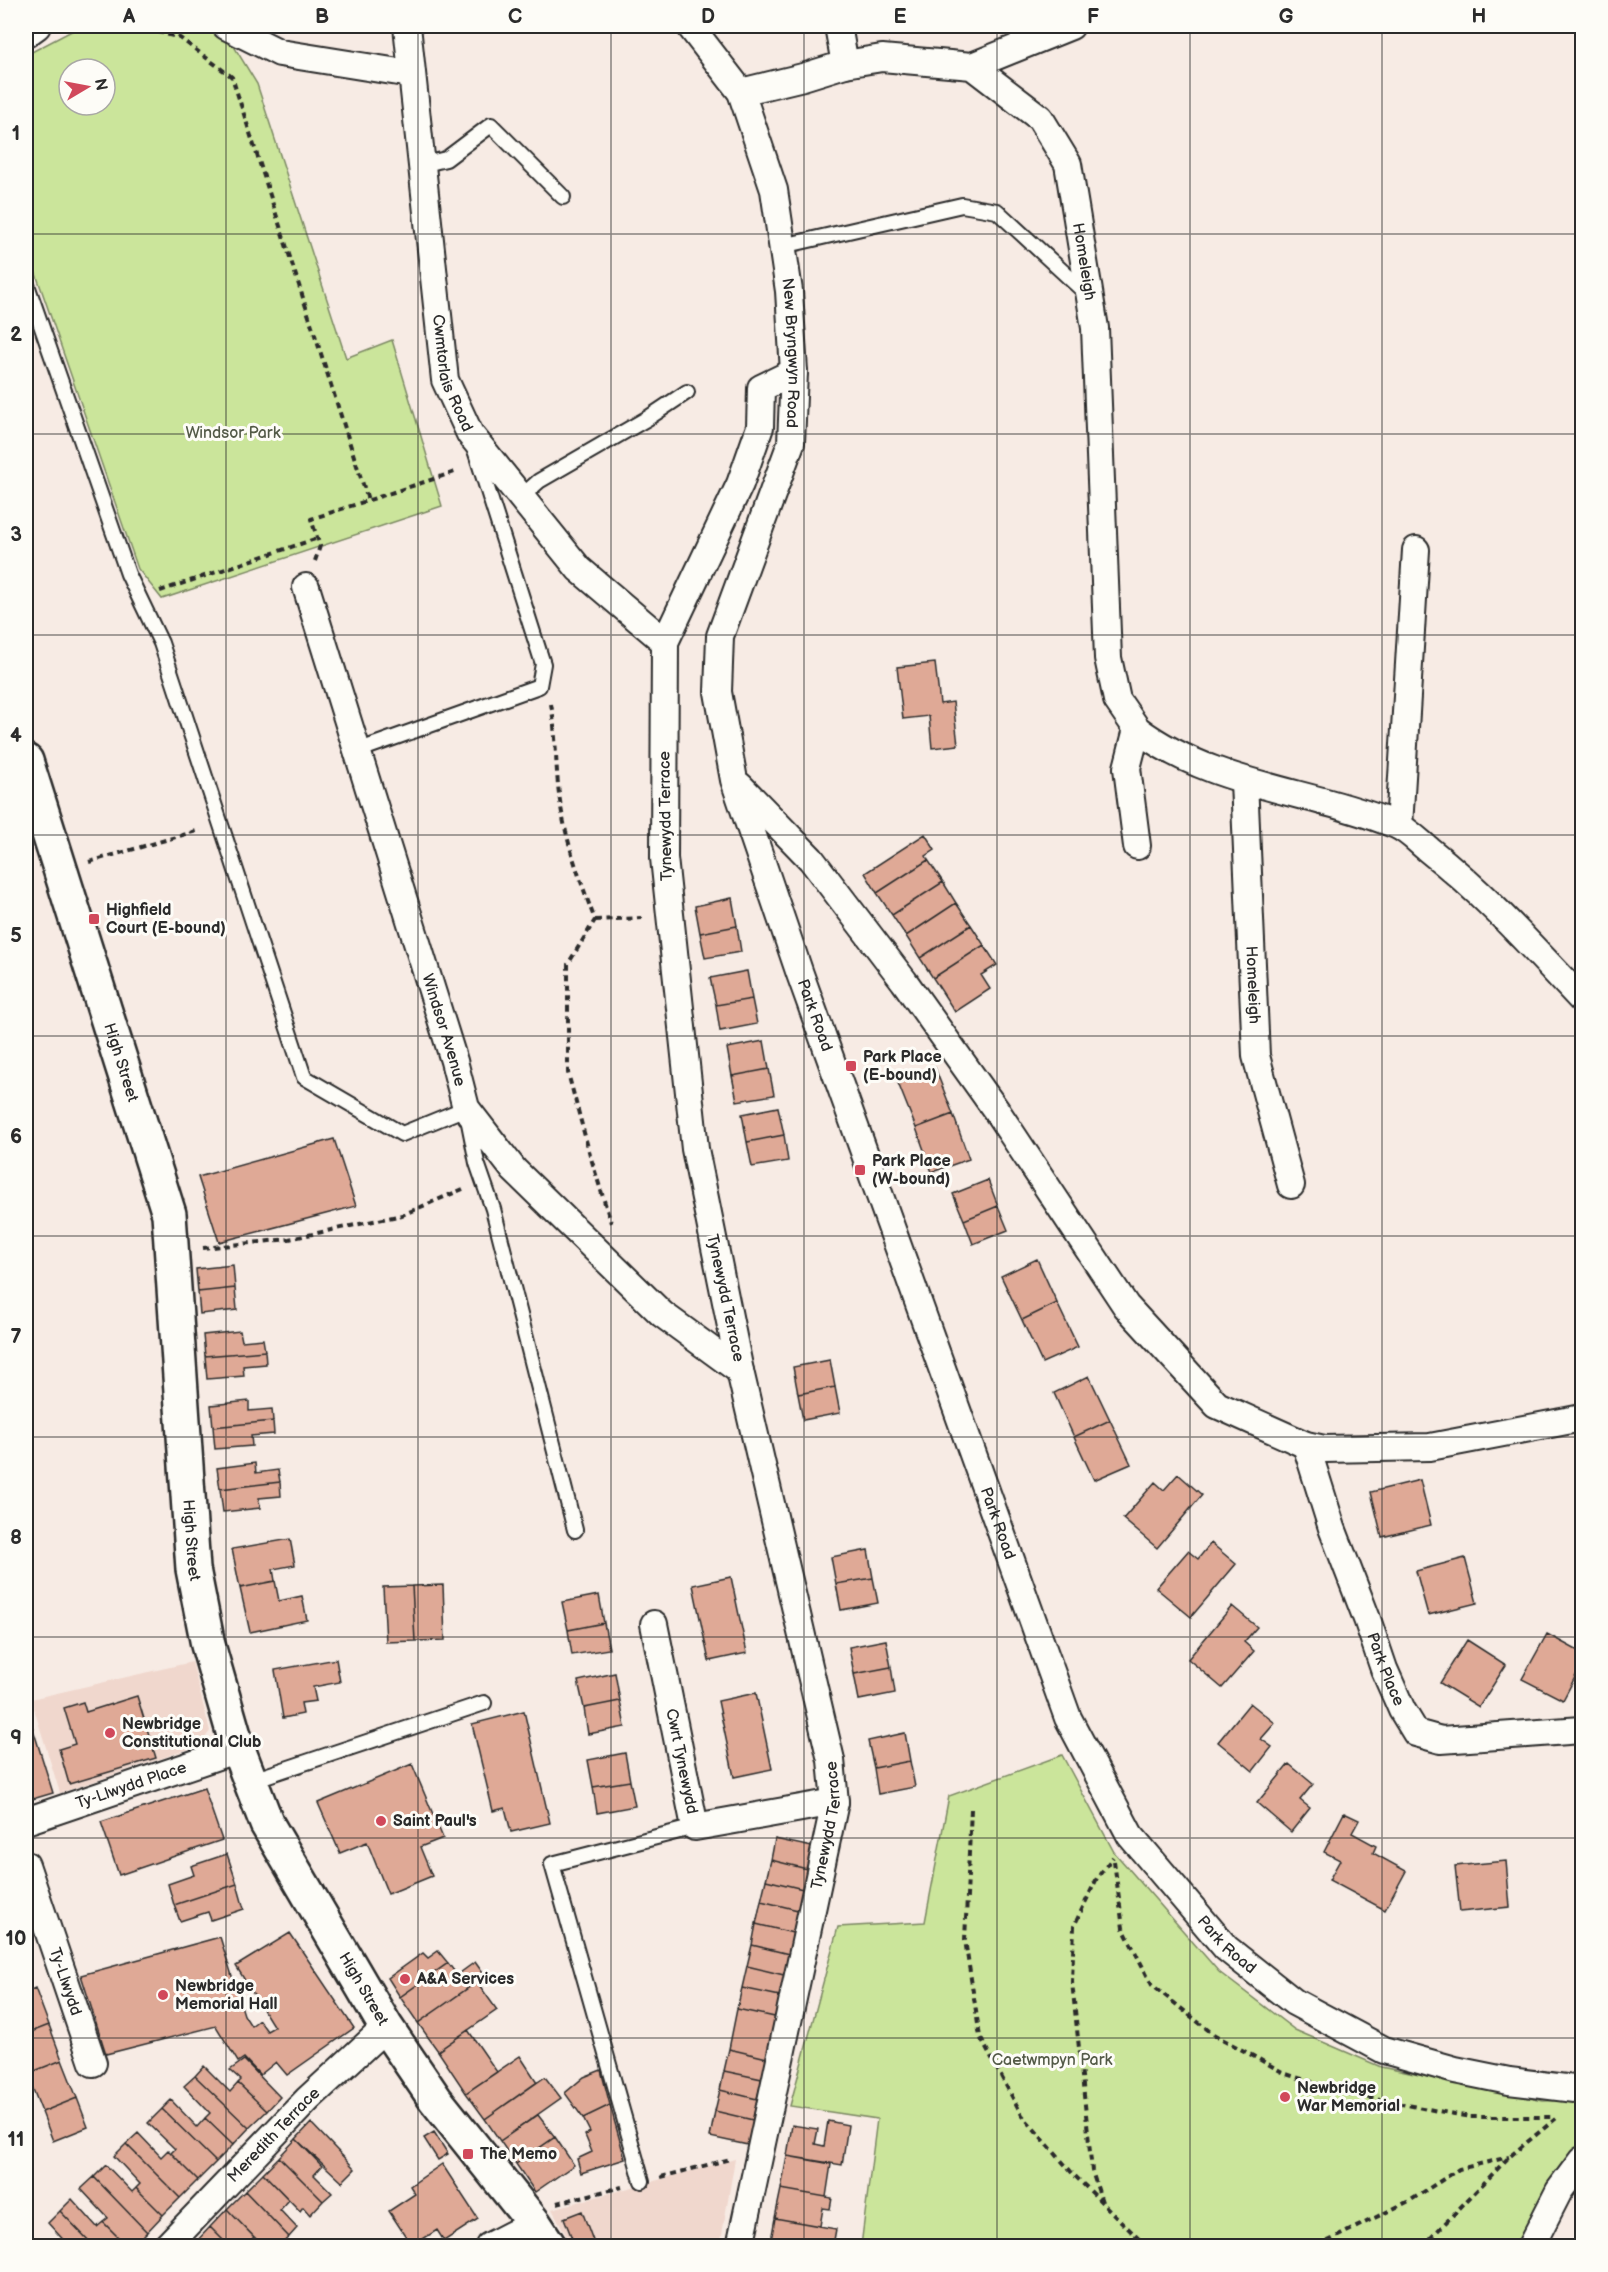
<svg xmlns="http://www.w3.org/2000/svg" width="1608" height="2272" font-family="'Balsamiq Sans',sans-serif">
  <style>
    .built { fill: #f0d7cd }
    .green { fill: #cbe59b; stroke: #7b8863; stroke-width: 1.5; fill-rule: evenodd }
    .building { fill: #dfa996; stroke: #2b2b2b; stroke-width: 1.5 }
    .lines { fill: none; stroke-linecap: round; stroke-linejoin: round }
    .service-casing { stroke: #2b2b2b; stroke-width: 18 }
    .minor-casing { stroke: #2b2b2b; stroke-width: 30 }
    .tertiary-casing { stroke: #2b2b2b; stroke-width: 38 }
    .path { stroke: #2b2b2b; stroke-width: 4; stroke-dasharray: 6 4.5; stroke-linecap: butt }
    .service { stroke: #fdfcf7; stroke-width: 14 }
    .minor { stroke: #fdfcf7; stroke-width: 26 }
    .tertiary { stroke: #fdfcf7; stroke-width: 33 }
    .grid { fill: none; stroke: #2b2b2b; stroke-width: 1.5; stroke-opacity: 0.55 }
    .poi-dot { fill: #d1495b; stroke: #fdfcf7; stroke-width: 2 }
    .labels { text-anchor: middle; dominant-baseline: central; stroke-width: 6; stroke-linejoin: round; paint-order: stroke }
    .street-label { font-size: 16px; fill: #2b2b2b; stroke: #fdfcf7 }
    .park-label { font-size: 16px; fill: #535a47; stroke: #fdfcf7 }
    .poi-label { font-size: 16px; font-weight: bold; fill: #2b2b2b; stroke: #fdfcf7; text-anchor: start }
    .neatline { fill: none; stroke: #2b2b2b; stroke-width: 2 }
    .grid-label { font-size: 20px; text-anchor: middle; font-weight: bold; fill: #2b2b2b }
  </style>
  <rect width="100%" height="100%" fill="#f7ebe4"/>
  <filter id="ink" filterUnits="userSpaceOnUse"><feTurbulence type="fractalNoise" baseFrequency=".0167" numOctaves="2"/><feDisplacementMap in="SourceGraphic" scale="12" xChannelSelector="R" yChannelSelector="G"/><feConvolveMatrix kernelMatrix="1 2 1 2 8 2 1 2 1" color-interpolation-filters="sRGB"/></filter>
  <g filter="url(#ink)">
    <path class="built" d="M192 1662 210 1731 200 1745 60 1793 31 1699Z
      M735 2159 720 2246H572L552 2209Z"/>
    <path class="green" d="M81 26H196L229 38 257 84 346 358 392 340 442 506 162 599 138 569 26 245V55ZM69 69H105V105H69Z
      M1062 1755 1114 1852 1219 1972 1295 2030 1381 2067 1543 2101 1576 2100 1582 2106V2143L1548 2189 1519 2246H861L877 2119 790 2106 838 1927 925 1922 949 1796Z"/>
    <path class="building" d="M935 663 940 704 953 702 958 745 932 748 929 716 903 719 897 667Z
      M925 834 935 850 926 856 928 860 877 893 865 873Z
      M928 860 943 882 892 915 877 893Z
      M943 882 956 903 906 936 892 915Z
      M732 898 737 926 700 933 695 906Z
      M956 903 971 925 920 958 906 936Z
      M971 925 984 945 933 978 920 958Z
      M737 926 741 952 705 958 700 933Z
      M984 945 997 965 981 975 990 989 955 1012 933 978Z
      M747 971 752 999 716 1005 710 978Z
      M752 999 757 1024 720 1031 716 1005Z
      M764 1041 769 1069 732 1076 727 1048Z
      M935 1068 953 1114 916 1128 898 1083Z
      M769 1069 774 1095 737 1101 732 1076Z
      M778 1107 784 1135 747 1142 742 1114Z
      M953 1114 969 1159 932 1172 916 1128Z
      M784 1135 788 1161 752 1167 747 1142Z
      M334 1139 356 1206 219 1242 198 1177Z
      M988 1180 998 1206 964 1220 953 1194Z
      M998 1206 1008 1230 973 1244 964 1220Z
      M1037 1259 1057 1303 1022 1320 1001 1276Z
      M233 1265 235 1288 198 1292 196 1269Z
      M235 1288 237 1310 200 1314 198 1292Z
      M1057 1303 1078 1347 1042 1363 1022 1320Z
      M240 1331 242 1341 263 1339 265 1351 205 1356 203 1335Z
      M265 1351 266 1364 243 1366 244 1376 207 1379 205 1356Z
      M830 1360 835 1387 798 1394 793 1367Z
      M1089 1376 1110 1420 1074 1437 1054 1393Z
      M835 1387 840 1413 803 1420 798 1394Z
      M249 1401V1411L272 1409 273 1421 213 1427 211 1405Z
      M1110 1420 1131 1464 1094 1480 1074 1437Z
      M273 1421 274 1434 251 1436 252 1446 215 1449 213 1427Z
      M255 1463 256 1473 278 1470 280 1482 220 1489 217 1468Z
      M1178 1474 1202 1495 1157 1548 1123 1519 1155 1482 1164 1490Z
      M1420 1480 1431 1525 1382 1537 1371 1492Z
      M280 1482 281 1496 259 1498 260 1508 223 1512 220 1489Z
      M290 1539 295 1565 273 1569 275 1581 240 1588 232 1549Z
      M1211 1543 1236 1564 1191 1617 1156 1588 1188 1551 1198 1559Z
      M868 1550 873 1578 836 1584 831 1557Z
      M1465 1558 1477 1603 1428 1615 1416 1571Z
      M731 1577 747 1653 709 1661 693 1585Z
      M873 1578 878 1603 841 1610 836 1584Z
      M275 1581 279 1601 302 1596 307 1620 250 1632 240 1588Z
      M443 1585 445 1640 415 1641 412 1586Z
      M412 1586 415 1641 386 1642 383 1587Z
      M599 1595 604 1623 568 1630 562 1602Z
      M1232 1606 1257 1627 1244 1642 1254 1651 1222 1688 1188 1659Z
      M604 1623 609 1649 572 1655 568 1630Z
      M1547 1634 1582 1653V1664L1563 1700 1522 1679Z
      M886 1640 891 1667 854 1674 849 1647Z
      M1467 1640 1506 1665 1479 1707 1440 1683Z
      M336 1659 340 1682 313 1687 316 1701 301 1703 303 1714 283 1718 275 1670Z
      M891 1667 895 1693 859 1700 854 1674Z
      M615 1673 620 1701 584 1708 578 1681Z
      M756 1693 772 1769 734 1777 718 1701Z
      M137 1696 156 1758 69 1784 59 1749 75 1744 64 1708 83 1702 86 1712Z
      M620 1701 625 1727 588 1734 584 1708Z
      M1250 1703 1275 1723 1261 1739 1272 1747 1253 1771 1218 1742Z
      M524 1711 550 1823 511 1832 505 1808 493 1811 472 1724Z
      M28 1713 53 1793 26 1801V1714Z
      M905 1733 910 1761 874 1768 868 1741Z
      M625 1753 630 1781 593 1787 588 1760Z
      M910 1761 915 1787 878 1794 874 1768Z
      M412 1764 443 1838 420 1847 432 1876 388 1894 367 1842 340 1853 318 1803Z
      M1289 1764 1313 1784 1300 1800 1310 1808 1291 1832 1257 1803Z
      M630 1781 635 1806 597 1813 593 1787Z
      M204 1788 222 1840 119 1875 101 1822Z
      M1344 1813 1359 1820 1352 1833 1376 1846 1373 1853 1406 1871 1385 1910 1329 1880 1340 1860 1324 1852Z
      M775 1839 812 1847 807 1869 771 1860Z
      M227 1854 237 1884 174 1905 168 1884 194 1875 191 1866Z
      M771 1860 807 1869 803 1889 766 1880Z
      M1506 1861 1510 1907 1460 1912 1455 1866Z
      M766 1880 803 1889 798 1910 761 1901Z
      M237 1884 244 1909 211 1920 208 1912 180 1921 174 1905Z
      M761 1901 798 1910 793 1933 756 1924Z
      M756 1924 793 1933 789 1954 752 1945Z
      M290 1933 354 2028 287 2075 276 2062 260 2075 244 2058 238 2062 216 2026 106 2054 81 1975 220 1937 244 2015 251 2026 259 2020 267 2031 274 2027 236 1966Z
      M752 1945 789 1954 784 1975 747 1966Z
      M438 1951 448 1963 400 1997 388 1978 423 1953 428 1958Z
      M475 1962 485 1976 418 2023 400 1997 448 1963 457 1975Z
      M747 1966 784 1975 780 1996 742 1988Z
      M477 1982 497 2010 438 2051 418 2023Z
      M35 1988 49 2025 26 2034V1992Z
      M742 1988 780 1996 775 2017 737 2009Z
      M737 2009 775 2017 767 2058 729 2049Z
      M49 2025 62 2060 27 2074 26 2034Z
      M468 2030 497 2072 466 2093 438 2051Z
      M729 2049 767 2058 762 2079 724 2071Z
      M520 2056 537 2082 485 2119 466 2093Z
      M62 2060 77 2098 42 2112 27 2074Z
      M244 2060 280 2097 267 2111 238 2083 241 2080 230 2070Z
      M204 2066 230 2092 238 2083 267 2111 249 2128 195 2076Z
      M601 2070 610 2105 583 2118 565 2093 584 2077Z
      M724 2071 762 2079 757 2099 720 2090Z
      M195 2076 249 2128 233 2145 205 2118 210 2113 184 2086Z
      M545 2077 561 2098 500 2141 485 2119Z
      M720 2090 757 2099 753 2120 715 2111Z
      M77 2098 88 2127 53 2141 42 2112Z
      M171 2100 197 2127 205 2118 233 2145 216 2162 162 2109Z
      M610 2105 625 2159 581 2173 577 2159 592 2152 585 2135 590 2132 583 2118Z
      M162 2109 216 2162 198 2180 171 2153 175 2149 148 2123Z
      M715 2111 753 2120 748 2145 710 2137Z
      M538 2115 555 2137 516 2164 500 2141Z
      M828 2121 848 2125 842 2165 787 2156 792 2125 818 2129 815 2144 824 2146Z
      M311 2123 355 2169 342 2182 296 2139Z
      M434 2132 448 2154 438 2160 424 2138Z
      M138 2133 161 2157 168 2150 198 2180 180 2198 126 2144Z
      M555 2137 574 2165 535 2192 516 2164Z
      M296 2139 322 2166 314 2175 332 2193 323 2201 279 2157Z
      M126 2144 180 2198 163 2215 136 2188 140 2184 114 2156Z
      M787 2156 831 2164 826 2197 781 2189Z
      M279 2157 323 2201 310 2215 303 2207 300 2211 263 2173Z
      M442 2164 478 2219 444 2241 437 2230 412 2246 389 2211 415 2194 410 2186Z
      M106 2165 132 2192 136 2188 163 2215 147 2232 94 2177Z
      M263 2173 289 2200 280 2210 297 2228 289 2237 245 2191Z
      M94 2177 147 2232 133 2246H127L103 2222 108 2218 81 2189Z
      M781 2189 832 2198 830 2209 823 2208 820 2226 775 2218Z
      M245 2191 289 2237 279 2246H274L269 2242 263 2246 227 2209Z
      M72 2199 97 2227 103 2222 127 2246H94L60 2211Z
      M227 2209 254 2237 248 2243 251 2246H229L210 2227Z
      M60 2211 94 2246H69L48 2223Z
      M582 2211 595 2246H575L564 2218Z
      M775 2218 836 2229 833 2246H770Z
      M210 2227 229 2246H194L193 2245Z"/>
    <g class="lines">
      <g class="service-casing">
        <path id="service" d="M421 165 446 159 491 125 563 197
          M783 246 962 205 997 211 1088 295
          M26 282 128 574 161 643 304 1077 402 1134 466 1108 477 1163 493 1209 575 1530
          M521 497 539 481 648 418 687 392
          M357 751 539 686 543 664 475 450
          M250 1781 484 1703
          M642 2181 552 1864 695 1827"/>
      </g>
      <g class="minor-casing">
        <g id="minor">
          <path d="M226 26 280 53 411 74"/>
          <path id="s1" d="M407 26 445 380 470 434 579 569 665 642"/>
          <path id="s2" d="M690 26 741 92 774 190 789 291 794 372 791 443 720 636 718 692 734 780 800 974 1068 1718 1130 1835 1226 1948 1294 2002 1384 2050 1455 2070 1509 2081 1582 2090"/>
          <path d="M838 26 845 64"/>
          <path d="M26 34 37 26"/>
          <path d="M972 66 1071 26"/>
          <path id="s3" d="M741 92 803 77 845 64 882 58 972 66 1040 118 1068 164 1095 328 1108 658 1117 700 1137 729 1127 768 1137 846"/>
          <path id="s4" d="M306 587 454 1061 466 1108 514 1170 662 1314 740 1371"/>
          <path d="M1137 729C1212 786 1311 790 1396 825 1408 830 1419 842 1429 850 1485 894 1533 948 1582 1000"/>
          <path id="s5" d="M1244 781 1256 1056 1291 1185"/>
          <path d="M740 786 811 859 904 981 996 1110 1126 1306 1217 1405 1306 1445 1324 1449 1430 1447 1582 1418"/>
          <path d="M1399 826 1416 550"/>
          <path id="s6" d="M1306 1445 1332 1528 1367 1619 1384 1669 1402 1710 1416 1733 1441 1740 1582 1730"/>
          <path id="s7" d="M654 1624 695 1827 835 1802"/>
          <path id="s8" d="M26 1821 238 1749"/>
          <path id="s9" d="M26 1865 93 2063"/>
          <path id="s10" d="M167 2246 308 2099 386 2027"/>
          <path d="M489 2246 534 2223"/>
          <path id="s11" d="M740 2246 835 1802 831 1760 740 1371 695 1149 664 858 665 642 740 484 760 427 761 388 794 372"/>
          <path d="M1531 2246 1559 2191 1582 2160"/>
        </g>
      </g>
      <g class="tertiary-casing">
        <g id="tertiary">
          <path id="s12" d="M26 761 169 1214 193 1569 208 1645 238 1749 267 1824 386 2027 435 2099 534 2223 549 2246"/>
        </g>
      </g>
      <path class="path" d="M137 26 180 38 232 77 368 500
        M315 561 320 546 311 519 458 471
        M160 591 318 538
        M551 704C557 736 555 769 560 801 566 842 580 880 595 920L568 964V1073L590 1155 611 1223
        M89 862 200 830
        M595 920 642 918
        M203 1248 289 1239 402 1215 463 1189
        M971 1809 965 1940 980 2037 1022 2115 1073 2174 1141 2241 1149 2246
        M1114 1861 1123 1928 1152 1985 1213 2034 1286 2074 1354 2095 1470 2117H1553
        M661 2177 730 2159
        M1102 2202 1092 2171 1072 1982 1074 1926 1097 1878 1113 1857
        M557 2203 622 2187
        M1318 2246 1411 2200 1459 2169 1509 2157
        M1423 2246 1509 2157 1559 2116"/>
      <use href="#service" class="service"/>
      <use href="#minor" class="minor"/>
      <use href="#tertiary" class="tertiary"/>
    </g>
  </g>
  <path class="grid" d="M226 26V2246M418 26V2246M611 26V2246M804 26V2246M997 26V2246M1190 26V2246M1382 26V2246M26 234H1582M26 434H1582M26 635H1582M26 835H1582M26 1036H1582M26 1236H1582M26 1437H1582M26 1637H1582M26 1838H1582M26 2038H1582"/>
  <g class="poi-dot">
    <rect x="88" y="913" width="12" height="12" rx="3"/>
    <rect x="845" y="1060" width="12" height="12" rx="3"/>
    <rect x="854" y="1164" width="12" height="12" rx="3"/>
    <circle cx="110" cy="1733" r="6"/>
    <circle cx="381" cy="1821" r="6"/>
    <circle cx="405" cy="1979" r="6"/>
    <circle cx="163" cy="1995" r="6"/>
    <circle cx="1285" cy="2097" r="6"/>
    <rect x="462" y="2148" width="12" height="12" rx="3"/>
  </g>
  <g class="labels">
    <g class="street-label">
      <text stroke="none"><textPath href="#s3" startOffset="474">Homeleigh</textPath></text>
      <text stroke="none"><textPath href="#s2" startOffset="351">New Bryngwyn Road</textPath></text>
      <text stroke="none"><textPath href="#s1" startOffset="351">Cwmtorlais Road</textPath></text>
      <text transform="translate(666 816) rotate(-91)">Tynewydd Terrace</text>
      <text stroke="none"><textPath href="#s5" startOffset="204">Homeleigh</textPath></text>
      <text stroke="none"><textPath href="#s2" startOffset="1041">Park Road</textPath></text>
      <text stroke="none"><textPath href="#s4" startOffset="464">Windsor Avenue</textPath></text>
      <text stroke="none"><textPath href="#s12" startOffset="316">High Street</textPath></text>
      <text transform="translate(725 1298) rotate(78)">Tynewydd Terrace</text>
      <text stroke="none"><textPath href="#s2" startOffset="1581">Park Road</textPath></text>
      <text stroke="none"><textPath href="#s12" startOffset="802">High Street</textPath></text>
      <text stroke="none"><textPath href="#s6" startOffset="238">Park Place</textPath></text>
      <text stroke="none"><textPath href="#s7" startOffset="140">Cwrt Tynewydd</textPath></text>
      <text stroke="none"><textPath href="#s8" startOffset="111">Ty-Llwydd Place</textPath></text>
      <text stroke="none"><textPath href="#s11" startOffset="430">Tynewydd Terrace</textPath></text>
      <text stroke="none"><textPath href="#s2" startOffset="2067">Park Road</textPath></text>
      <text stroke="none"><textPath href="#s9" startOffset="123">Ty-Llwydd</textPath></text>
      <text stroke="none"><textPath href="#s12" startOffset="1288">High Street</textPath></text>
      <text stroke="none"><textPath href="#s10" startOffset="154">Meredith Terrace</textPath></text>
    </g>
    <g class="park-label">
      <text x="233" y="433">Windsor Park</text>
      <text x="1052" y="2060">Caetwmpyn Park</text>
    </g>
    <g class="poi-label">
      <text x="106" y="910">Highfield<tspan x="106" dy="18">Court (E-bound)</tspan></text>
      <text x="863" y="1057">Park Place<tspan x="863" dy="18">(E-bound)</tspan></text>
      <text x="872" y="1161">Park Place<tspan x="872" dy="18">(W-bound)</tspan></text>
      <text x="122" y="1724">Newbridge<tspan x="122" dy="18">Constitutional Club</tspan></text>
      <text x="393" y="1821">Saint Paul's</text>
      <text x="417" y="1979">A&amp;A Services</text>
      <text x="175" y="1986">Newbridge<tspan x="175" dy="18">Memorial Hall</tspan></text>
      <text x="1297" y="2088">Newbridge<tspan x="1297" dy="18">War Memorial</tspan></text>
      <text x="480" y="2154">The Memo</text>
    </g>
  </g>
  <rect width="1608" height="2272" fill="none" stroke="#fdfcf7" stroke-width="66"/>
  <g transform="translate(87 87) rotate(80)"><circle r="28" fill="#fdfcf7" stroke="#a9a8a5" stroke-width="1.5"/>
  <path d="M0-4.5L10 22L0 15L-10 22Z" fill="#d1495b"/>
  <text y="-9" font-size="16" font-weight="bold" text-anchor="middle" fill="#2b2b2b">N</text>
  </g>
  <rect x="33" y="33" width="1542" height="2206" class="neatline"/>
  <g class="grid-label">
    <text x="129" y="23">A</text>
    <text x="322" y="23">B</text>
    <text x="515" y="23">C</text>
    <text x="708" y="23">D</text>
    <text x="900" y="23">E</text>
    <text x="1093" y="23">F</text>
    <text x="1286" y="23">G</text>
    <text x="1479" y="23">H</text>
    <text x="16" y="140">1</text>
    <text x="16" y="341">2</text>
    <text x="16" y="541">3</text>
    <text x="16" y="742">4</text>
    <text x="16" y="942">5</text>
    <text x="16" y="1143">6</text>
    <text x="16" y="1343">7</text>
    <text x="16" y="1544">8</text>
    <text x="16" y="1744">9</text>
    <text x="16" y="1945">10</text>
    <text x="16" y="2146">11</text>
  </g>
</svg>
